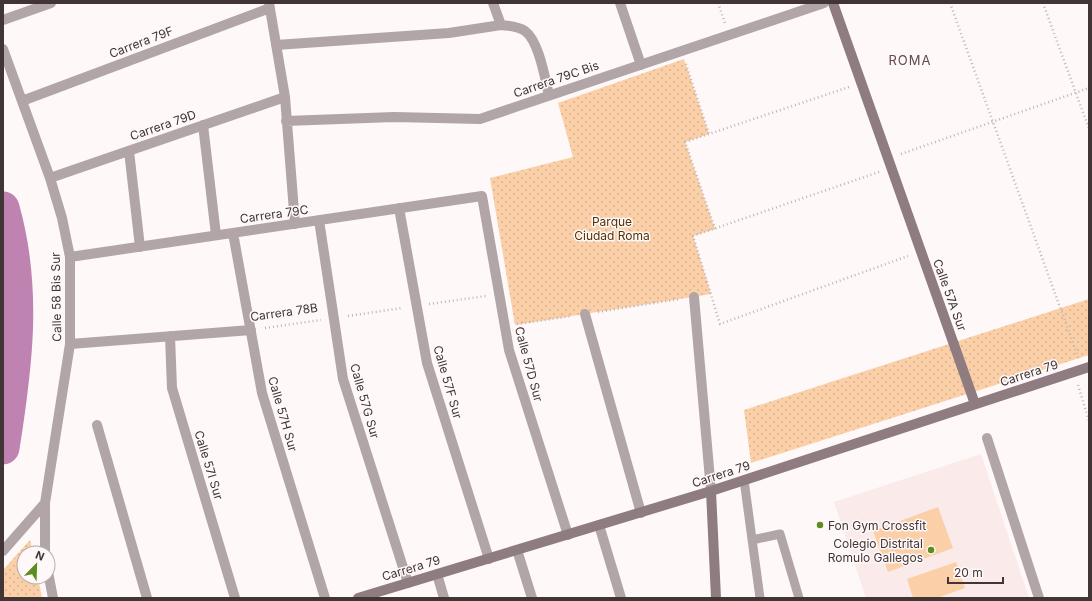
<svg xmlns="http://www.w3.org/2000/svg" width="1092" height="601" font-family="Inter,sans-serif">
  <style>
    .built { fill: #fbeaea }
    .grass { fill: url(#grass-dots) }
    .garden { fill: #fbcfa7 }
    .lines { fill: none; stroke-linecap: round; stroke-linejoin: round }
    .river { stroke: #bf83b1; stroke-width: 33 }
    .path { stroke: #beb6b6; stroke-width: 2.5; stroke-dasharray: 1 3; stroke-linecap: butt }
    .lane { stroke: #b1a5a8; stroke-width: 9 }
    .street { stroke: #b1a5a8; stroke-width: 10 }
    .secondary { stroke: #8e7c81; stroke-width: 10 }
    .poi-dot { fill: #5e8c1e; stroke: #fef8f8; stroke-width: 1.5 }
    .labels { text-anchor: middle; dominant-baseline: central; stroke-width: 3; stroke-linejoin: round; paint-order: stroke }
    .street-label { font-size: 12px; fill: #413535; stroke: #fef8f8 }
    .park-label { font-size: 12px; fill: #573206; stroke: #fef8f8 }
    .poi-label { font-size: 12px; fill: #413535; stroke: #fef8f8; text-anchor: start }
    .neighbourhood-label { font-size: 13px; letter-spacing: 1px; fill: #624a49; stroke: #fef8f8 }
  </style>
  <defs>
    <pattern id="grass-dots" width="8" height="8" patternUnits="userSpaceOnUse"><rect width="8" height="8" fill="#fbcfa7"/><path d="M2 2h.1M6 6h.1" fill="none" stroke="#d8b290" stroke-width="1.8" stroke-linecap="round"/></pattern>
  </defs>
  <rect width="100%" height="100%" fill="#fef8f8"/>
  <path class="built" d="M981 454 1029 598H866L834 502Z"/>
  <path class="grass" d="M684 59 709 134 685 142 715 229 693 236 711 294 515 325 490 178 573 157 558 103Z
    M1089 299V355L751 463 744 410Z
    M30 540 33 553H24V577H38L42 598H3V570Z"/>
  <path class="garden" d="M938 507 953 548 888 572 873 531Z
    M956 562 965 588 937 598H913L907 579Z"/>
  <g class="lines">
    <path class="river" d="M3 208C26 289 16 366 3 448"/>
    <path class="path" d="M718 3 725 23
      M950 3 1078 357
      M1043 3 1089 129
      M686 64 709 134
      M901 154 1089 88
      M879 172 693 236 720 324 908 256
      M715 229 685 142 849 87
      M429 304 486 296
      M598 312 680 299
      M348 316 402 308
      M517 324 572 316
      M265 328 321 320
      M1078 385 1089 421"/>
    <path class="lane" d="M744 480 760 598
      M752 540 780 534 799 598"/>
    <path class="street" d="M269 3 285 97 295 224
      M493 3 501 25C509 26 518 26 525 31 539 41 545 79 549 95
      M620 3 641 65
      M3 20 51 3
      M276 45 449 33 501 25
      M3 49 50 178 62 218 70 257V344L45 503V553
      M22 101 270 8
      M286 121 394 117 480 119 824 3
      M203 125 216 235
      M129 151 140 247
      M50 178 285 97
      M399 208 427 363 489 559
      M319 220 343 379 408 583
      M233 233 262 393 325 598
      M70 257 482 196 509 350 568 535
      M694 297 711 491
      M585 314 641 513
      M170 336 172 388 235 598
      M70 344 251 330
      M97 425 147 598
      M987 438 1039 598
      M599 525 621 598
      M517 550 532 598
      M3 551 45 503
      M48 572 53 598
      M437 574 444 598"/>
    <path class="secondary" d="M833 3 975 404
      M711 491 716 598
      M358 598 711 491 1089 367"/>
  </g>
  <g class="poi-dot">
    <circle cx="820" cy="525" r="4"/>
    <circle cx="931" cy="550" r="4"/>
  </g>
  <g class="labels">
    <g class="street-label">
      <text transform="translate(141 42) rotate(-21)">Carrera 79F</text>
      <text transform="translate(556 79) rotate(-19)">Carrera 79C Bis</text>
      <text transform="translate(163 125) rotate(-19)">Carrera 79D</text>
      <text transform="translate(274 214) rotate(-8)">Carrera 79C</text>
      <text transform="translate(950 295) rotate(70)">Calle 57A Sur</text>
      <text transform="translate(56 297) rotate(-91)">Calle 58 Bis Sur</text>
      <text transform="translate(284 312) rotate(-8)">Carrera 78B</text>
      <text transform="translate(529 364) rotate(75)">Calle 57D Sur</text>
      <text transform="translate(1029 373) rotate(-18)">Carrera 79</text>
      <text transform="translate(448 382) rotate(74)">Calle 57F Sur</text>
      <text transform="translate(365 401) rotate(74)">Calle 57G Sur</text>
      <text transform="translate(283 414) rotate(74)">Calle 57H Sur</text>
      <text transform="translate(209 465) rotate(73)">Calle 57I Sur</text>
      <text transform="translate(721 474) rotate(-18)">Carrera 79</text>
      <text transform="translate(411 568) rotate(-17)">Carrera 79</text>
    </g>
    <g class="park-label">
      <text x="612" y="221">Parque<tspan x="612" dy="14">Ciudad Roma</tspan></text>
    </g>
    <g class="poi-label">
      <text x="828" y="525">Fon Gym Crossfit</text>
      <text x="923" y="543" text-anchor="end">Colegio Distrital<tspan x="923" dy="14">Romulo Gallegos</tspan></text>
    </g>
    <g class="neighbourhood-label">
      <text x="910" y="60">ROMA</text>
    </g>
  </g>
  <rect width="1092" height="601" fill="none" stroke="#413535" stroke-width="8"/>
  <g transform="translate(36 565) rotate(23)"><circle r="19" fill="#fef8f8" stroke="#b2aaaa"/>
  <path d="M0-3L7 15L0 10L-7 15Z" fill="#5e8c1e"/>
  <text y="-6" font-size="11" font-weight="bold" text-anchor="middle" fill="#413535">N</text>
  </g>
  <path d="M948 577v6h55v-6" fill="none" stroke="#413535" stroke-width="2"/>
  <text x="954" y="577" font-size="12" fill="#413535" stroke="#fef8f8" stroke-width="3" paint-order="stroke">20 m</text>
</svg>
